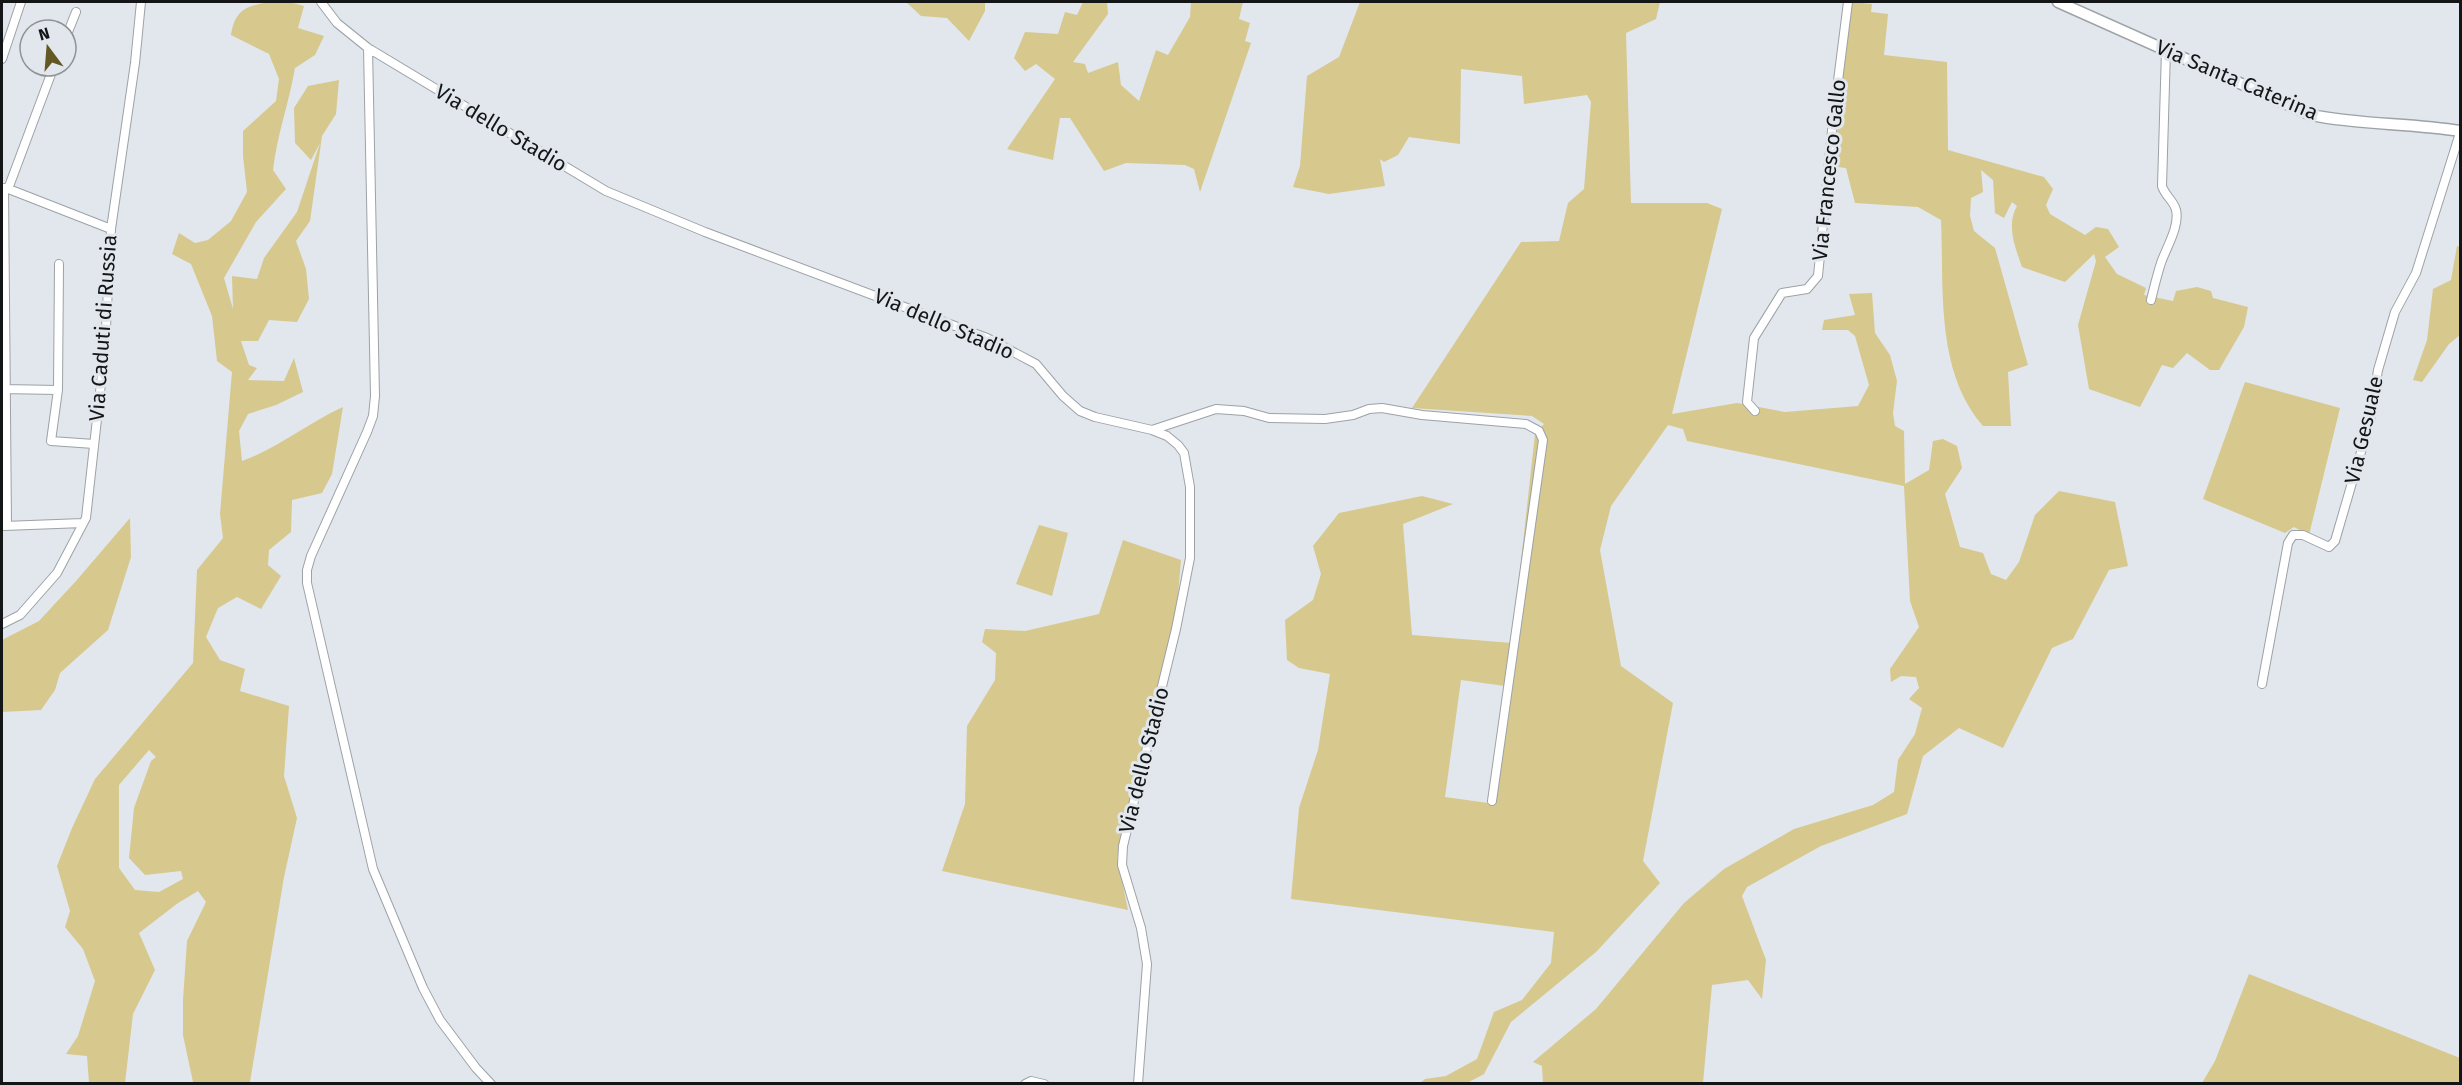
<svg xmlns="http://www.w3.org/2000/svg" width="2462" height="1085" font-family="'Fira Sans',sans-serif">
  <style>
    .green { fill: #d7c88e; fill-rule: evenodd }
    .lines { fill: none; stroke-linecap: round; stroke-linejoin: round }
    .street-casing { stroke: #9ca2a6; stroke-width: 10 }
    .secondary-casing { stroke: #9ca2a6; stroke-width: 13 }
    .street { stroke: #fff; stroke-width: 8 }
    .secondary { stroke: #fff; stroke-width: 10 }
    .labels { text-anchor: middle; dominant-baseline: central; stroke-width: 6; stroke-linejoin: round; paint-order: stroke }
    .street-label { font-size: 21px; fill: #131517; stroke: #e1e7ec }
  </style>
  <rect width="100%" height="100%" fill="#e1e7ec"/>
  <path class="green" d="M270 2H289L304 6 298 28 324 36 315 55 295 68C289 103 277 135 273 170L286 189 256 222 224 278 233 309 232 276 257 279 264 258 297 212 320 143 311 160 295 143 294 108 308 86 339 80 336 114 322 136 310 221 296 241 306 269 309 299 297 322 269 320 258 341H241L249 365 257 368 248 380 284 381 294 358 303 392 276 405 248 414 239 431 242 461C278 448 308 423 343 407L332 474 322 493 292 500 291 532 269 550 268 565 281 576 261 609 237 597 218 608 206 637 220 660 245 669 240 691 289 706 284 776 297 818 284 877 250 1082H193L183 1035V1000L187 941 206 902 198 891 178 903 139 933 155 970 133 1014 125 1083H89L87 1056 66 1054 78 1036 95 981 83 949 65 927 70 911 57 866 72 828 95 779 193 663 197 570 223 538 220 514 232 372 217 361 212 316 191 264 172 254 179 233 195 243 208 240 231 221 247 192 243 156V131L276 101 279 79 269 54 231 35C235 10 246 6 270 2ZM149 750 156 757 151 761 134 808 129 858 145 875 181 871 183 879 159 892 135 890 119 868V785Z
    M906 2H985V11L969 41 947 18 921 16Z
    M1083 2H1107L1108 14 1073 62 1085 64 1088 73 1118 62 1121 85 1139 101 1156 50 1168 55 1190 17 1191 2H1243L1239 19 1250 23 1245 41 1251 43 1200 192 1194 169 1185 165 1126 163 1104 171 1070 118H1060L1053 160 1007 149 1055 79 1036 64 1025 71 1014 58 1025 32 1058 34 1065 12 1077 15Z
    M1360 2H1660L1656 19 1626 33 1631 203H1707L1722 209 1672 414 1737 403 1785 412 1858 406 1869 385 1855 336 1848 330H1822L1824 320 1855 315 1849 294 1872 293 1875 333 1890 355 1897 381 1893 413 1895 426 1904 431 1905 484 1929 470 1933 441 1943 439 1957 446 1962 468 1945 494 1960 547 1983 553 1991 574 2006 580 2019 562 2035 515 2059 491 2115 502 2128 566 2109 570 2073 639 2052 648 2003 748 1959 728 1923 756 1907 814 1821 846 1747 887 1742 896 1766 960 1762 999 1748 980 1712 985 1703 1083H1543L1542 1066 1533 1062 1596 1009 1684 903 1724 869 1794 829 1873 805 1894 792 1898 760 1915 734 1922 708 1909 699 1919 688 1916 677 1901 676 1891 682 1890 669 1919 627 1910 601 1904 486 1687 441 1683 429 1668 425 1611 506 1600 550 1621 666 1673 703 1643 861 1660 883 1596 952 1511 1022 1484 1074 1467 1083H1420L1425 1079 1446 1076 1477 1059 1494 1012 1522 1000 1551 963 1554 932 1291 899 1299 808 1318 750 1330 674 1299 668 1287 660 1285 620 1313 600 1321 574 1313 546 1339 513 1422 496 1453 504 1403 524 1412 635 1512 643 1535 434 1544 424 1532 416 1412 408 1521 242 1559 241 1568 203 1584 189 1591 102 1587 95 1524 104 1522 76 1461 69 1460 144 1409 137 1398 155 1384 162 1380 159 1385 186 1329 194 1293 187 1300 166 1307 76 1339 57ZM1461 680 1505 686 1488 803 1445 797Z
    M1851 2 1872 4 1871 12 1888 14 1884 55 1947 62 1948 150 2044 177 2053 189 2046 205 2050 214 2085 235 2096 227 2108 229 2119 247 2105 257 2117 274 2146 288 2144 295 2173 301 2176 291 2197 287 2211 291 2213 298 2248 307 2244 327 2219 370H2210L2187 353 2173 368 2162 365 2140 407 2089 389 2078 325 2096 261 2094 254 2065 282 2022 267C2015 247 2006 225 2017 206L2012 202 2004 218 1995 213 1993 180 1981 170 1983 192 1971 198 1970 216 1974 231 1995 248 2028 365 2008 372 2011 426H1983C1935 371 1944 288 1941 220L1918 207 1855 203 1846 168 1830 166Z
    M2457 246 2460 247V335L2449 344 2422 382 2413 380 2427 340 2433 289 2451 280Z
    M2245 382 2340 408 2309 535 2294 527 2285 533 2203 499Z
    M130 518 131 557 108 630 60 673 55 690 41 710 2 712V640L39 621 76 581Z
    M1039 525 1068 533 1052 596 1016 584Z
    M1123 540 1181 560 1177 607 1117 857 1128 910 942 871 965 804 967 726 995 680 996 653 982 642 985 629 1025 631 1099 614Z
    M2249 974 2460 1058V1083H2202L2215 1061Z"/>
  <g class="lines">
    <g class="street-casing">
      <path id="street" d="M321 2 337 23 368 48 606 191 705 232 987 338 1036 364 1063 396 1080 411 1095 417 1152 430 1167 436 1178 445 1184 453 1190 487V558L1176 629 1123 846 1122 865 1141 928 1147 964 1138 1084
        M66 37 76 12
        M368 48 375 396 373 416 367 432 311 556 307 570V583L373 869 423 988 440 1020 476 1068 491 1084
        M2 59 21 2
        M4 188 7 526
        M6 188 111 229
        M8 189 54 66
        M59 264 58 390 51 441 94 444
        M2151 300C2154 288 2157 275 2161 263 2166 248 2180 226 2176 210 2174 201 2165 196 2162 186L2166 50
        M2 389 58 390
        M1755 411 1747 402 1754 338 1782 293 1807 289 1818 276 1833 120 1848 2
        M1152 430 1216 409 1244 411 1269 418 1325 419 1353 415 1369 409 1382 408 1422 415 1526 424 1539 431 1543 440 1492 801
        M4 526 83 523
        M2 624 20 615 57 573 86 518 105 347 111 229 135 63 141 2
        M2262 684 2288 543 2293 535H2303L2329 547 2335 541 2370 421 2378 370 2395 312 2416 273 2460 133
        M1025 1084 1031 1081 1044 1084"/>
    </g>
    <g class="secondary-casing">
      <path id="secondary" d="M2058 2 2311 115C2360 125 2411 123 2460 131"/>
    </g>
    <use href="#street" class="street"/>
    <use href="#secondary" class="secondary"/>
  </g>
  <g class="labels">
    <g class="street-label">
      <text transform="translate(2237 80) rotate(23)">Via Santa Caterina</text>
      <text transform="translate(501 128) rotate(31)">Via dello Stadio</text>
      <text transform="translate(1829 170) rotate(-84)">Via Francesco Gallo</text>
      <text transform="translate(944 324) rotate(23)">Via dello Stadio</text>
      <text transform="translate(103 328) rotate(-86)">Via Caduti di Russia</text>
      <text transform="translate(2364 430) rotate(-77)">Via Gesuale</text>
      <text transform="translate(1144 760) rotate(-76)">Via dello Stadio</text>
    </g>
  </g>
  <rect width="2462" height="1085" fill="none" stroke="#131517" stroke-width="6"/>
  <g transform="translate(48 48) rotate(344)"><circle r="28" fill="#e1e7ec" stroke="#8f9397" stroke-width="1.5"/>
  <path d="M0-4.5L10 22L0 15L-10 22Z" fill="#645724"/>
  <text y="-9" font-size="16" font-weight="bold" text-anchor="middle" fill="#131517">N</text>
  </g>
</svg>
